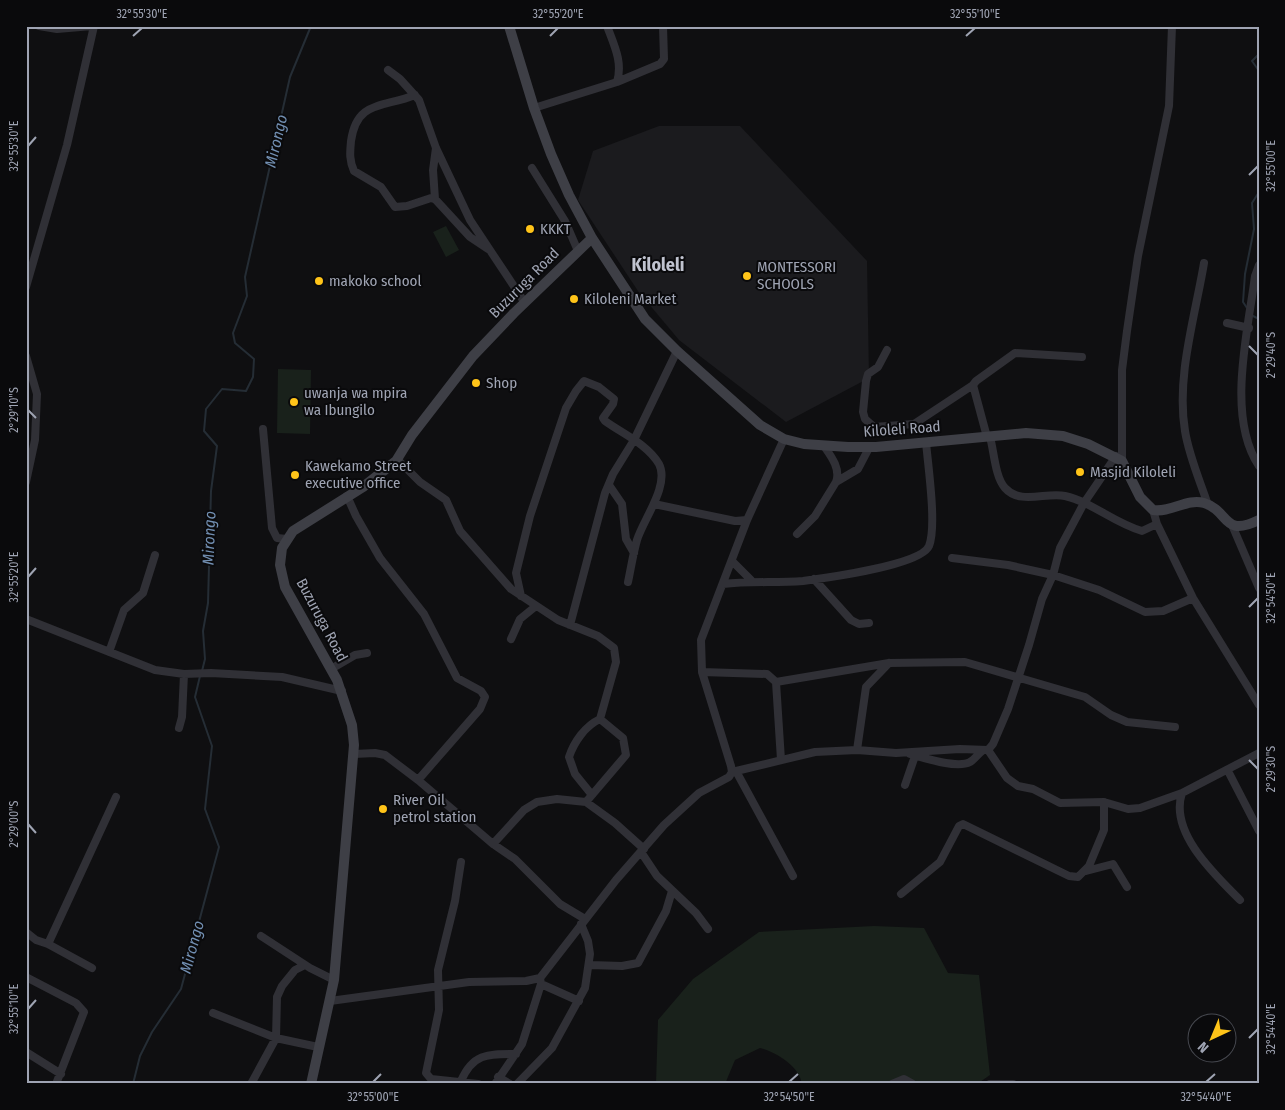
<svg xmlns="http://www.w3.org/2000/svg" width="1285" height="1110" font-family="'Fira Sans Condensed',sans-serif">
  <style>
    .built { fill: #1b1b1e }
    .green { fill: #19211b }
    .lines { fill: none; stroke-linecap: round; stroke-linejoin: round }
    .stream { stroke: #252d35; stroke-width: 2 }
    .minor { stroke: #303036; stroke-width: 8 }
    .secondary { stroke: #3e3f46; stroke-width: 10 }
    .ticks { fill: none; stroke: #9fa4b3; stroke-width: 2 }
    .poi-dot { fill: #ffc419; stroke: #0a0a0c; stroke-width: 2 }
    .labels { text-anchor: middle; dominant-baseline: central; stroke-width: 4; stroke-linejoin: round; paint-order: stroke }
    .poi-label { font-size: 15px; fill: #9fa4b3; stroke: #0a0a0c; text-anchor: start }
    .street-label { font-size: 15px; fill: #9fa4b3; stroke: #0a0a0c }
    .water-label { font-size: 16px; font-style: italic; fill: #728fb2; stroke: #0a0a0c }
    .quarter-label { font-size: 18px; font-weight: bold; fill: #c0c3cf; stroke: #0a0a0c }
    .neatline { fill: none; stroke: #9fa4b3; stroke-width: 2 }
    .ticks-label { font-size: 12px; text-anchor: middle; fill: #9fa4b3 }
  </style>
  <rect width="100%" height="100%" fill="#0f0f11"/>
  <path class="built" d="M659 126H740L867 261 869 378 786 422 679 340 638 291 578 200 593 151Z"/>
  <path class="green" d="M446 226 459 250 446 257 433 232Z
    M278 369 311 370 310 434 277 433Z
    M874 926 924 928 948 973 979 975 990 1075 977 1084H802C799 1066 777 1053 760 1048L735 1060 725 1084H656L658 1020 693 979 759 932Z"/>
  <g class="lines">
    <path class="stream" d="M1259 54 1252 61 1259 71
      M1259 143V150
      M1247 308 1243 302 1245 274 1254 229 1252 203 1259 192
      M1253 316 1259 319
      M202 671 205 659 203 631 208 603 211 491 217 446 204 431 206 409 222 389 246 391 253 377 254 359 235 343 233 333 247 296 245 277 290 77 311 26
      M133 1084 140 1056 152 1032 181 989 219 847 205 809 212 746 195 697 200 676"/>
    <path class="minor" d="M39 26 57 29 92 26
      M607 26C614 45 623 62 617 82
      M388 70 400 79 419 100 436 148 470 220 525 303
      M415 95C383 108 357 100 351 141 350 152 349 160 354 171L381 187 395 207 407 206 431 198 435 199 470 237 488 249
      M534 108 617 82 660 64 664 59 663 26
      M532 168 565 221 578 251
      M435 199 433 170 436 148
      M1204 263C1195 317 1176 377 1185 431 1189 456 1200 481 1208 505
      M1259 265 1255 276C1248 331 1226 417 1259 466
      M26 287 67 145 94 26
      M1227 323 1249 328
      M887 350 878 367 868 374 866 381 863 412 865 419 874 427 914 424 973 385
      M26 356 37 394 35 440 26 482
      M263 429 272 528 277 538 287 539
      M987 437 973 385 976 381 1015 353 1082 357
      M990 437C994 451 995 477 1005 488 1020 505 1046 492 1065 496 1092 502 1114 523 1142 531L1157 524
      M824 446C831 456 841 469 836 482
      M397 459 420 482 446 500 460 531 511 589 558 620 598 636 614 648 616 662 600 719 623 738 626 755 586 802
      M1122 461V370L1127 331 1138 256 1169 106 1172 26
      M609 485 622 504 626 539 634 553
      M347 496 356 516 380 558 424 614 457 678 481 691 485 697 480 709 418 780
      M654 504 735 521 747 520
      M1153 510 1157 524 1193 598 1259 705
      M1232 525 1259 588
      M797 534 815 516 836 482 858 469 869 448
      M952 558 1008 565 1053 575 1099 590 1145 612 1163 611 1193 598
      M732 561 751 580
      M814 579 851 620 859 624 869 623
      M723 584C750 581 776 583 803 581 826 578 921 565 929 546 937 526 928 466 926 442
      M521 596 516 573 530 516 566 408 576 391 584 381 599 387 614 399 613 404 603 418 605 421C623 434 647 444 659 464 670 485 643 520 637 540 633 554 631 568 628 582
      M26 619 155 670 184 674 211 673 282 677 342 691
      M570 625 605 493 613 474 634 440 677 351
      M511 639 520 619 536 606
      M109 652 124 610 143 593 155 555
      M331 669 355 655 367 653
      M702 672 767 674 776 682 781 760
      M776 682 889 663 965 662 1085 697 1111 715 1127 722 1175 727
      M179 728 182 717 184 674
      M857 750 866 687 889 663
      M988 750 1007 778 1018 786 1033 789 1060 803 1104 802 1128 809 1140 808 1182 793 1259 753
      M354 754 375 753 385 755 418 780 493 844 515 859 560 904 585 919
      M910 754C924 758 957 769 970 762 975 759 978 754 982 751
      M736 771 793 876
      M1228 771 1259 831
      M732 772 815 752 857 750 896 753 960 749 988 750 993 744 1008 709 1029 645 1042 599 1053 575 1060 548 1084 503 1116 456
      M905 785 915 756
      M1182 793C1169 832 1214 874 1240 900
      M592 795 575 774 569 757C574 742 585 726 600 719
      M493 844 524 810 537 802 557 799 586 802 615 823 644 849
      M641 852 657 876 696 913 708 929
      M461 862 455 901 438 970 439 1010 426 1073 431 1079 478 1084
      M1086 871 1113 864 1127 887
      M901 894 940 862 959 826 963 824 1069 876 1078 877 1089 866 1104 830V802
      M26 932 36 940 48 944 92 968
      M261 936 310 968 334 980
      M48 944 116 797
      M590 965 622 966 638 963 666 911 672 891
      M26 977 76 1003 84 1012 56 1084
      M541 984 579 1001
      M330 1001 469 982 526 981 540 978 616 880 664 825 699 793 729 777 732 772 731 766 702 672 701 640 747 520 784 439
      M213 1013 276 1038 318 1047
      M26 1052 61 1074
      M498 1077 510 1084
      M461 1081C473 1053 488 1054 516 1054
      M251 1084 276 1038 277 997 282 986 295 970 305 965
      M495 1084 522 1044 541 984 540 978
      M517 1084 552 1048 585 988 590 954 588 941 581 924
      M892 1084 904 1079 913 1084
      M990 1084H1013"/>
    <path class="secondary" d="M509 26 534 108 551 154 569 195 592 238 645 319 677 351 760 425 784 439 804 444 848 447H876L1026 433 1063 436 1088 444 1122 461 1140 497 1153 510C1171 513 1187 498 1204 503 1230 511 1222 538 1259 520
      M311 1084 334 980 354 745 352 725 337 680 285 587 280 565 282 548 293 531 363 487 396 461 412 435 473 356 514 313 592 238"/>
  </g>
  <path class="ticks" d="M133 36 142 28M550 36 558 28M966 36 975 28M28 146 36 137M1249 175 1258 166M1249 346 1258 355M28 410 36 418M28 577 36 568M1249 607 1258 598M1249 760 1258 769M28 824 36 833M28 1009 36 1000M1249 1038 1258 1029M373 1082 381 1074M789 1082 798 1074M1206 1082 1215 1074"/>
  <g class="poi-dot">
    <circle cx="530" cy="229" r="5"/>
    <circle cx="747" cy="276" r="5"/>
    <circle cx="319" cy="281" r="5"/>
    <circle cx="574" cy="299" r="5"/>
    <circle cx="476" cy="383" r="5"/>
    <circle cx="294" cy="402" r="5"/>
    <circle cx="1080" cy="472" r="5"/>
    <circle cx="295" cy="475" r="5"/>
    <circle cx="383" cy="809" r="5"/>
  </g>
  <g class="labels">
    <g class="poi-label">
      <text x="540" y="229">KKKT</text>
      <text x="757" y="267">MONTESSORI<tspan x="757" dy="17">SCHOOLS</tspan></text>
      <text x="329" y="281">makoko school</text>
      <text x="584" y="299">Kiloleni Market</text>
      <text x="486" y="383">Shop</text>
      <text x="304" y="393">uwanja wa mpira<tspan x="304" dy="17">wa Ibungilo</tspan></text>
      <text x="305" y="466">Kawekamo Street<tspan x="305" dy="17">executive office</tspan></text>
      <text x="1090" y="472">Masjid Kiloleli</text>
      <text x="393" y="800">River Oil<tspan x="393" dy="17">petrol station</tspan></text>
    </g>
    <g class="street-label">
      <text transform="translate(524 283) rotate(-45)">Buzuruga Road</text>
      <text transform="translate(902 429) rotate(-4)">Kiloleli Road</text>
      <text transform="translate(322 620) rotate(62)">Buzuruga Road</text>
    </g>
    <g class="water-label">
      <text transform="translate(276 141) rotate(-77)">Mirongo</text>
      <text transform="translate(209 538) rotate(-88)">Mirongo</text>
      <text transform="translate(192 947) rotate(-75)">Mirongo</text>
    </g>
    <g class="quarter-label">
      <text x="658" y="265">Kiloleli</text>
    </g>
  </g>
  <rect width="1285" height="1110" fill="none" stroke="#0a0a0c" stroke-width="55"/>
  <g transform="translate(1212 1038) rotate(224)"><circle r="24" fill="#0a0a0c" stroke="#46484f"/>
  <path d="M0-4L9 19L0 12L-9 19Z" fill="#ffc419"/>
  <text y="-8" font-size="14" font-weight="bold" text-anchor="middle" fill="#9fa4b3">N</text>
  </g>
  <rect x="28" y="28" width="1230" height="1054" class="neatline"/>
  <g class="ticks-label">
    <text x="142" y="18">32°55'30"E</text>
    <text x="558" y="18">32°55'20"E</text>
    <text x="975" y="18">32°55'10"E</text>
    <text transform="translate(14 146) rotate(-90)" y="4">32°55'30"E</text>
    <text transform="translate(1271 166) rotate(-90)" y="4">32°55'00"E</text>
    <text transform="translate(1271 355) rotate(-90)" y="4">2°29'40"S</text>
    <text transform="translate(14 410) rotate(-90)" y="4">2°29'10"S</text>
    <text transform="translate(14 577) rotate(-90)" y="4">32°55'20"E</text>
    <text transform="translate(1271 598) rotate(-90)" y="4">32°54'50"E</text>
    <text transform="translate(1271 769) rotate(-90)" y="4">2°29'30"S</text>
    <text transform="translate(14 824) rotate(-90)" y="4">2°29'00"S</text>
    <text transform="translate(14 1009) rotate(-90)" y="4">32°55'10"E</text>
    <text transform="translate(1271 1029) rotate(-90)" y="4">32°54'40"E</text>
    <text x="373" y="1101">32°55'00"E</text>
    <text x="789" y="1101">32°54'50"E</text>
    <text x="1206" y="1101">32°54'40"E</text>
  </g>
</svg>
